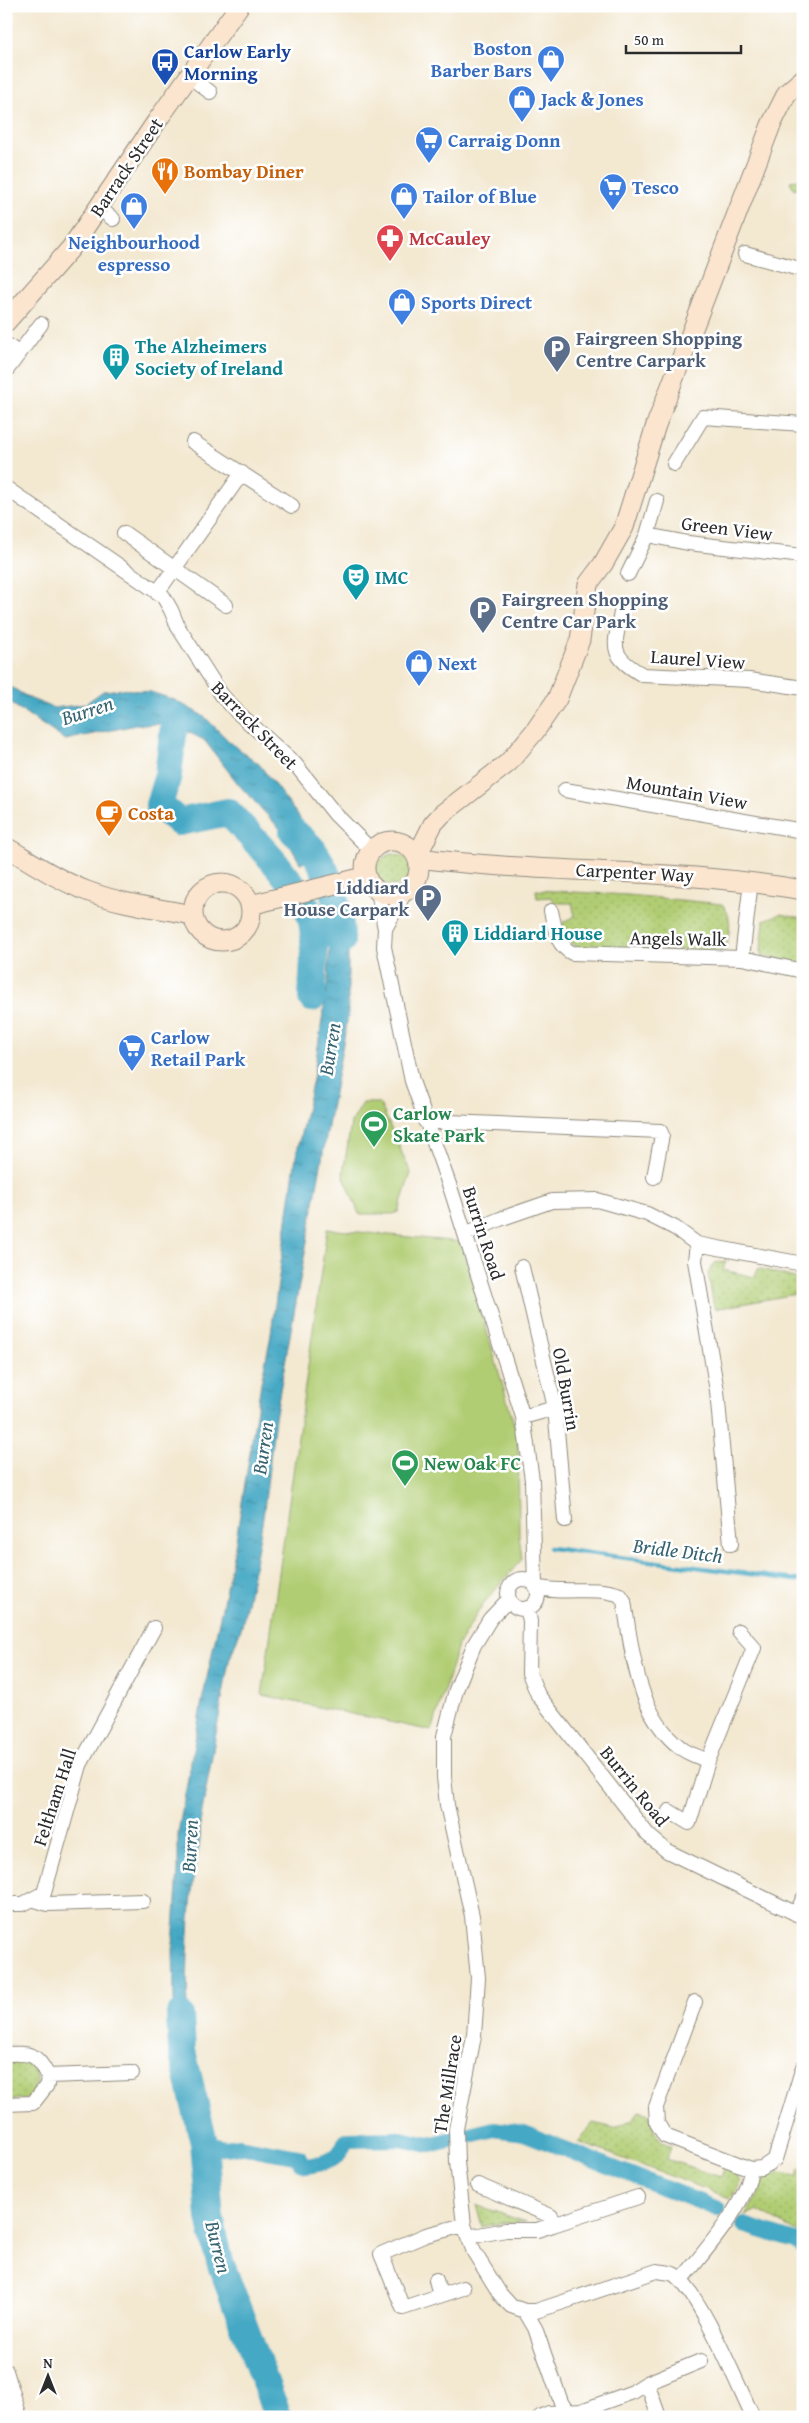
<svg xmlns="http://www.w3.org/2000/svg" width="809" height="2423" font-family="'Gentium Book Plus',serif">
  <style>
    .grass { fill: url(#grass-dots); stroke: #6e7c4f }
    .garden { fill: #b1cd73; stroke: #6e7c4f }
    .water { fill: url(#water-ripples); stroke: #386a78 }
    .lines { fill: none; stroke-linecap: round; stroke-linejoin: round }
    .stream { stroke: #44a8c4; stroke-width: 4.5 }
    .canal { stroke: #44a8c4; stroke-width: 16 }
    .river { stroke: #44a8c4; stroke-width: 28 }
    .street-casing { stroke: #8f8a7e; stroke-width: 16 }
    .secondary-casing { stroke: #8f8a7e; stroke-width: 21 }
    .street { stroke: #fff; stroke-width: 14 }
    .secondary { stroke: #fbe5cf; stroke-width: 19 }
    .labels { text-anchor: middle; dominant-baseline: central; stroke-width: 5; stroke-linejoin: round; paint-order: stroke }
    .shop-label { font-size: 19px; font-weight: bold; fill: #366cbe; stroke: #fff; text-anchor: start }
    .transit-label { font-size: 19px; font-weight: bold; fill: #164399; stroke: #fff; text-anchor: start }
    .street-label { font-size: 19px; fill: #2b2b2b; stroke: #fff }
    .food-label { font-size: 19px; font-weight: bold; fill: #c56008; stroke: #fff; text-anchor: start }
    .health-label { font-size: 19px; font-weight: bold; fill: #be3a42; stroke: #fff; text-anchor: start }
    .service-label { font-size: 19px; font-weight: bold; fill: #4e5e75; stroke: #fff; text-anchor: start }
    .culture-label { font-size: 19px; font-weight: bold; fill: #0d838f; stroke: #fff; text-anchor: start }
    .leisure-label { font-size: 19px; font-weight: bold; fill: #27864d; stroke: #fff; text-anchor: start }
    .water-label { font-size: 20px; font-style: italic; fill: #366370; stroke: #fff }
  </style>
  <defs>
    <pattern id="grass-dots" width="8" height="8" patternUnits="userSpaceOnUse" patternTransform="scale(1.25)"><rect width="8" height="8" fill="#b1cd73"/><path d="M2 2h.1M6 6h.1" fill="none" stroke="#98b064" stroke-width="1.8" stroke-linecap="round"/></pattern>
    <pattern id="water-ripples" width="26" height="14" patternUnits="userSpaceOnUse" patternTransform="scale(1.25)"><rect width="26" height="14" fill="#44a8c4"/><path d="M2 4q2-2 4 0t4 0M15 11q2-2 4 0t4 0" fill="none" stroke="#39899f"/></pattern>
  </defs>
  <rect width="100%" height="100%" fill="#fff"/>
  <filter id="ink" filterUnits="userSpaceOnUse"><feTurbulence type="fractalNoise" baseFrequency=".02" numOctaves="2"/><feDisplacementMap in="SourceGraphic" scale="10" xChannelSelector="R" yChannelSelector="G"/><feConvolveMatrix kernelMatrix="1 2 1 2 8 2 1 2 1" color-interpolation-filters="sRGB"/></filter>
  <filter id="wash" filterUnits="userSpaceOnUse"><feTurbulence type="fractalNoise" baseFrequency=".0096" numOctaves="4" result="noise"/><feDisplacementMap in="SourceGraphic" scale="20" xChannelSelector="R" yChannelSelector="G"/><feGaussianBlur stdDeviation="1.12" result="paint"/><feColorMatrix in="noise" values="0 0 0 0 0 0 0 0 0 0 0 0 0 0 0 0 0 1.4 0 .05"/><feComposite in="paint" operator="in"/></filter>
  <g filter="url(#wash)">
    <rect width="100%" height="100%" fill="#f3e8d0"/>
    <path class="grass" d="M390 854C405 854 418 863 409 879L395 886 379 883 373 874 376 862Z
      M536 890 628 895 722 904C734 918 729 932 726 949L723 951 580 948 568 942 564 934 563 922 575 916 572 903H555L551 897 537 898Z
      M780 914 803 918V965L763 956 761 951 764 920Z
      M726 1261 723 1270 755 1277 758 1268 802 1280 796 1294 714 1309 708 1273 715 1263Z
      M6 2059C13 2059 20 2058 26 2061 42 2069 40 2094 23 2099 18 2100 11 2099 6 2099Z
      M639 2111 650 2114C651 2131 658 2139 671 2147L667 2159 720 2177 724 2166 731 2169 730 2173 736 2175C744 2184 736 2191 730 2198L578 2142 593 2123 615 2128 633 2119Z
      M799 2168 803 2169V2235L757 2210 745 2216 758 2195 762 2182 776 2172 797 2176Z
      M476 2205 525 2222 499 2223 482 2227Z"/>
    <path class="garden" d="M803 179V190L793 188 790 181Z
      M363 1103H378L381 1106 411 1173 398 1212 393 1214H359L343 1174 351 1123Z
      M327 1229 461 1242 518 1438 519 1535 522 1559 483 1604 458 1645 432 1731 262 1695Z"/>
    <path class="water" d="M6 684 31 699 54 708 85 704 103 691 123 689 151 692 175 700 205 717 230 742 259 764 299 817 324 858 300 863 281 830 239 785 204 740 184 730 162 724 136 725 65 740 6 700Z
      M344 902 348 914V1016L275 1418 263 1518 252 1580 242 1626 229 1661 200 1823C202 1844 195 1863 193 1883 188 1938 184 1996 192 2051L175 2053 173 1945 178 1870V1833L202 1701 235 1546 261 1383 270 1340 296 1156 313 1079 328 981 330 939 327 906Z"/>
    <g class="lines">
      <path class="stream" d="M550 1548 803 1581"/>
      <path class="canal" d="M204 2143 225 2148 239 2146 299 2157 301 2163 307 2166C328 2162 338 2162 346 2140L401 2139 429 2145 494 2129 524 2133 718 2209
        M744 2225 795 2241 803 2247"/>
      <path class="river" d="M175 718 168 775 159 805 179 822 228 812C253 839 292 877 308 910 319 932 312 974 312 998
        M293 831C299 837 308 843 313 850 331 876 341 910 341 941
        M180 2015 182 2051 204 2143 210 2218 220 2262 278 2417"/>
    </g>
  </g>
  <g filter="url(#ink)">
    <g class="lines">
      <g class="street-casing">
        <path id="street" d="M189 76 210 92
          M99 208 113 219
          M745 254 803 270
          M6 344 19 354
          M6 371 41 324
          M193 442 292 506
          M674 464 703 417 803 424
          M6 488 163 596 171 610 178 627 221 694 236 711 295 764 335 814 371 850
          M657 501 647 535 688 543 803 556
          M124 533 226 605
          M628 574 647 535
          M157 593 242 473
          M622 607C616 644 605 654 643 675L749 680 803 688
          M565 790 803 831
          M378 891 385 929 384 947 412 1081 451 1190 523 1417 532 1480 535 1585
          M551 911C555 928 556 945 572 953L742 958 803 971
          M385 929 405 892
          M742 958 751 881
          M425 1121 660 1131 662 1135 654 1177
          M465 1234 500 1219 552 1201 597 1200 647 1214 675 1228 697 1244 803 1264
          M697 1244 695 1261 717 1391 731 1544
          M522 1267 555 1408 565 1520
          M523 1417 555 1408
          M508 1594a15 15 0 1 1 30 0a15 15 0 1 1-30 0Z
          M536 1587C563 1595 593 1585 620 1595L624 1601C632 1651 637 1715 681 1748 688 1754 700 1757 708 1761
          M509 1599 490 1619 474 1645 456 1690 444 1736V1777L447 1805 472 1916 478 1978 474 2036 456 2129 457 2162 464 2225 474 2252 500 2294 511 2306 525 2311H536L657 2271C662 2272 671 2272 675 2275 701 2295 737 2384 753 2417
          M527 1608 530 1621 529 1673 538 1695 648 1835 667 1851 803 1917
          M669 1811 689 1823 708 1761 754 1648 739 1631
          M32 1899 48 1904 143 1901
          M6 1904H23L44 1893 80 1765 154 1628
          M796 1914 803 1899
          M695 2002 656 2107 657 2123 665 2136 751 2169 762 2168 775 2159 803 2067
          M6 2054C31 2053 37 2053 48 2076L132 2073
          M6 2104 33 2103 47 2085 48 2076
          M553 2225 638 2197
          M468 2237 506 2230H537L553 2225 551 2216 478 2185
          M436 2280 440 2295
          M681 2281C703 2252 748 2204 751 2169
          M463 2288 403 2308 381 2254 426 2235 464 2225
          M525 2311 535 2328 561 2402 570 2417
          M6 2371 20 2417
          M647 2383 659 2417
          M540 2417 549 2413 581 2411 633 2392 647 2383 701 2361"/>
      </g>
      <g class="secondary-casing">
        <path id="secondary" d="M6 322 71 248 159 118 239 6
          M365 868a27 27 0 1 1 54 0a27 27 0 1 1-54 0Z
          M6 847C33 863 58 880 87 891 121 904 158 908 192 915
          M417 856 433 824 442 814 508 763 535 731 557 699 580 640 588 584 603 564 624 527 656 425 771 125 787 93 803 79
          M418 858C546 874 675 868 803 890
          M193 912a29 29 0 1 1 58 0a29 29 0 1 1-58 0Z
          M250 905 356 879 373 887"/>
      </g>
      <use href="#street" class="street"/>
      <use href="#secondary" class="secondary"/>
    </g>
  </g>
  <defs>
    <g id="shop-pin" transform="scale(1.4375)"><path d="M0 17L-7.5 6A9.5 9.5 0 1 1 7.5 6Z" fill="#3f7fe0" stroke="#fff"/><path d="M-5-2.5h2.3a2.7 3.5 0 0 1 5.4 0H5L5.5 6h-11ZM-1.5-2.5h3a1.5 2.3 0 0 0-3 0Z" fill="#fff"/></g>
    <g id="bus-pin" transform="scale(1.4375)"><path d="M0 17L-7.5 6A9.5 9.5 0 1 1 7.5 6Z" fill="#1a4fb4" stroke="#fff"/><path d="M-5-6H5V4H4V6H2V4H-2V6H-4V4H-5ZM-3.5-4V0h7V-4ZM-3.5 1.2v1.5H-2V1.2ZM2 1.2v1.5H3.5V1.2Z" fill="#fff"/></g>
    <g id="supermarket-pin" transform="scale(1.4375)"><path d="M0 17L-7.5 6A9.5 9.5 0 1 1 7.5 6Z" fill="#3f7fe0" stroke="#fff"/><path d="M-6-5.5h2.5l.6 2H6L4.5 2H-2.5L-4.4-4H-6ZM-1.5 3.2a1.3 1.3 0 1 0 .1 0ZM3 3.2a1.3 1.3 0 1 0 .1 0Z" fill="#fff"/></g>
    <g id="restaurant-pin" transform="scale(1.4375)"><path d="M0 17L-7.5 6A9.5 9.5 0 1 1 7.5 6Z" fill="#e8710a" stroke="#fff"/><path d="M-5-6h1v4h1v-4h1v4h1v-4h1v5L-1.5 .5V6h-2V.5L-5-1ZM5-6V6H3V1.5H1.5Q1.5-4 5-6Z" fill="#fff"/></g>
    <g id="pharmacy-pin" transform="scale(1.4375)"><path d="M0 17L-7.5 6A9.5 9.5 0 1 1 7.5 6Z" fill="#e0444e" stroke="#fff"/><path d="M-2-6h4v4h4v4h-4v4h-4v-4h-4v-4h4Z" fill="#fff"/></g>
    <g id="parking-pin" transform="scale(1.4375)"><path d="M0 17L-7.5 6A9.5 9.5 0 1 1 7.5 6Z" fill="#5c6f8a" stroke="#fff"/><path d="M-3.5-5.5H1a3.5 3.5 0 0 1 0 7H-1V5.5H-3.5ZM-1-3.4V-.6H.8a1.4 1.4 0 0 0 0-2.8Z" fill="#fff"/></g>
    <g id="building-pin" transform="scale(1.4375)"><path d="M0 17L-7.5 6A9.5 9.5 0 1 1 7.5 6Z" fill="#0f9aa8" stroke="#fff"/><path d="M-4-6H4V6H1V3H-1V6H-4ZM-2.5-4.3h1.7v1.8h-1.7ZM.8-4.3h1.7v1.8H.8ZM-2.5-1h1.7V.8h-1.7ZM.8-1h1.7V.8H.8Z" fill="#fff"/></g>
    <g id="theatre-pin" transform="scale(1.4375)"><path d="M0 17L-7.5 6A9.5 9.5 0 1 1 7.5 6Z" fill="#0f9aa8" stroke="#fff"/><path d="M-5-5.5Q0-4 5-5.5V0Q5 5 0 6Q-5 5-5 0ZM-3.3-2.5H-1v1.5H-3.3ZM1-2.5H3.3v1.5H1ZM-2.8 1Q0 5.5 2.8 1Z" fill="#fff"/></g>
    <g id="cafe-pin" transform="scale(1.4375)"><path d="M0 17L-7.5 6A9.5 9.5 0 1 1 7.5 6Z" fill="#e8710a" stroke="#fff"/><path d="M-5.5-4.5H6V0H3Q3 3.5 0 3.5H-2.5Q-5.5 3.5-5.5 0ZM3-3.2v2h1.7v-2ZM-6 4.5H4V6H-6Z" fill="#fff"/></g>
    <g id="stadium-pin" transform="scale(1.4375)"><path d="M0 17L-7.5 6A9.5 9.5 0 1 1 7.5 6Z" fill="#2e9e5b" stroke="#fff"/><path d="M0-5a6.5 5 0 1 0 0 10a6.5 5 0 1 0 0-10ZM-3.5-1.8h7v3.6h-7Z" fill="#fff"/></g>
  </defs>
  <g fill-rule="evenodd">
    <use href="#shop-pin" x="551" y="59"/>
    <use href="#bus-pin" x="165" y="62"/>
    <use href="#shop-pin" x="522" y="99"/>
    <use href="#supermarket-pin" x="429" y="140"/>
    <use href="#restaurant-pin" x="165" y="171"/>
    <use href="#supermarket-pin" x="613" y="187"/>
    <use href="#shop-pin" x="404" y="196"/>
    <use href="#shop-pin" x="134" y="206"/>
    <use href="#pharmacy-pin" x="390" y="238"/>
    <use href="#shop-pin" x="402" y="302"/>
    <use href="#parking-pin" x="557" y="349"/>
    <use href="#building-pin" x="116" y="357"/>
    <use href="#theatre-pin" x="356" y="577"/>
    <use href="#parking-pin" x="483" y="610"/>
    <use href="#shop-pin" x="419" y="663"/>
    <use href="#cafe-pin" x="109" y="813"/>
    <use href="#parking-pin" x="428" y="898"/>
    <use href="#building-pin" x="455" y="933"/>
    <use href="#supermarket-pin" x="132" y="1048"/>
    <use href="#stadium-pin" x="374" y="1124"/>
    <use href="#stadium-pin" x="405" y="1463"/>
  </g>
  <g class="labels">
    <g class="shop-label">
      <text x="532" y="48" text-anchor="end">Boston<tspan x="532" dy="22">Barber Bars</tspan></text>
      <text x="541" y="99">Jack &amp; Jones</text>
      <text x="448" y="140">Carraig Donn</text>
      <text x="632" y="187">Tesco</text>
      <text x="423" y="196">Tailor of Blue</text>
      <text x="134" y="242" text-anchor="middle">Neighbourhood<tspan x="134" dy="22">espresso</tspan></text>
      <text x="421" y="302">Sports Direct</text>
      <text x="438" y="663">Next</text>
      <text x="151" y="1037">Carlow<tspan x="151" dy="22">Retail Park</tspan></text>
    </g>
    <g class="transit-label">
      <text x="184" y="51">Carlow Early<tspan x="184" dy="22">Morning</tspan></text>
    </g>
    <g class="street-label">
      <text transform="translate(126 167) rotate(-56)">Barrack Street</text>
      <text transform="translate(727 528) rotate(7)">Green View</text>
      <text transform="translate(698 659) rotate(4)">Laurel View</text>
      <text transform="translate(255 725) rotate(46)">Barrack Street</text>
      <text transform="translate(687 792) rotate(10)">Mountain View</text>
      <text transform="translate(635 872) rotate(3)">Carpenter Way</text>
      <text transform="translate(678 938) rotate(1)">Angels Walk</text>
      <text transform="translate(484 1233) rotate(72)">Burrin Road</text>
      <text transform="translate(567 1389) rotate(80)">Old Burrin</text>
      <text transform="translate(635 1786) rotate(51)">Burrin Road</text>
      <text transform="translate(54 1797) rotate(-72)">Feltham Hall</text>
      <text transform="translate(447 2084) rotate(-81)">The Millrace</text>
    </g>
    <g class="food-label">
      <text x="184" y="171">Bombay Diner</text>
      <text x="128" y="813">Costa</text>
    </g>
    <g class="health-label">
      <text x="409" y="238">McCauley</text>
    </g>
    <g class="service-label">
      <text x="576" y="338">Fairgreen Shopping<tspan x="576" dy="22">Centre Carpark</tspan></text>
      <text x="502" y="599">Fairgreen Shopping<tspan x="502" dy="22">Centre Car Park</tspan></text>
      <text x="409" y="887" text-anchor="end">Liddiard<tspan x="409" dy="22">House Carpark</tspan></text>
    </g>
    <g class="culture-label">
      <text x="135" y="346">The Alzheimers<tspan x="135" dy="22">Society of Ireland</tspan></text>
      <text x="375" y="577">IMC</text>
      <text x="474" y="933">Liddiard House</text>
    </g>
    <g class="leisure-label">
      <text x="393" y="1113">Carlow<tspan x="393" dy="22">Skate Park</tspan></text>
      <text x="424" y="1463">New Oak FC</text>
    </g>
    <g class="water-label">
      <text transform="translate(87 710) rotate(-18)">Burren</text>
      <text transform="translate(329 1049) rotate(-81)">Burren</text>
      <text transform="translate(262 1448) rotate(-82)">Burren</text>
      <text transform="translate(678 1550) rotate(7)">Bridle Ditch</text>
      <text transform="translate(189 1846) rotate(-87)">Burren</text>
      <text transform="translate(219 2247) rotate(76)">Burren</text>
    </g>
  </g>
  <rect width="809" height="2423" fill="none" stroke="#fff" stroke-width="25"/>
  <g transform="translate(48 2376)" stroke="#ffffff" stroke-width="4" paint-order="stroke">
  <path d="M0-4L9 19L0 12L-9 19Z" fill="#2b2b2b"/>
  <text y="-8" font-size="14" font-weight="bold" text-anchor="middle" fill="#2b2b2b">N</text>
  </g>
  <path d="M626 45v8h115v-8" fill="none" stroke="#2b2b2b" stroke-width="2.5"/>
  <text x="634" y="45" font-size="15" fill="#2b2b2b" stroke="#ffffff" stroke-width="4" paint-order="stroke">50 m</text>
</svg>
